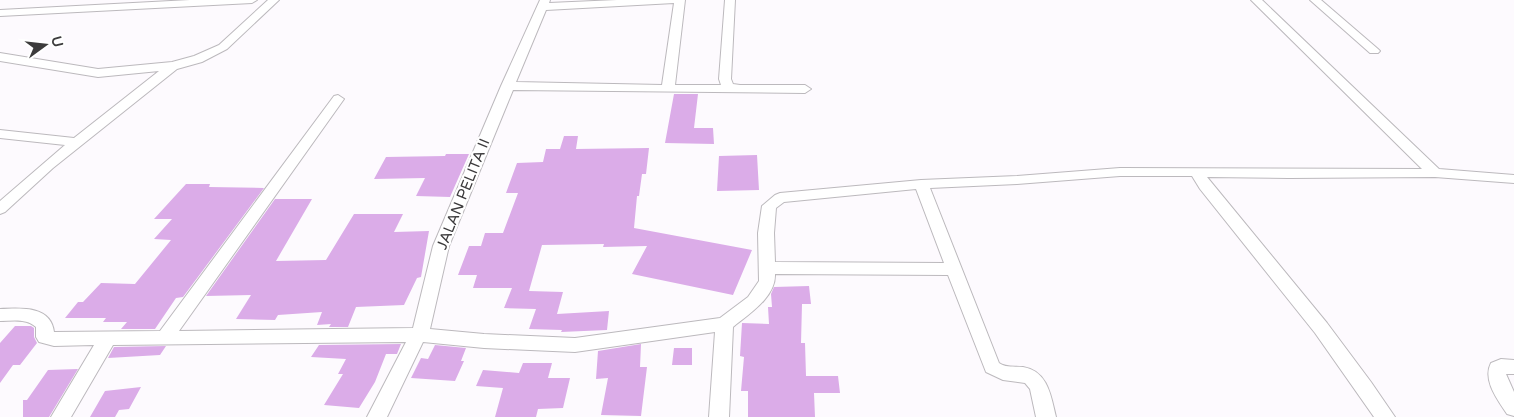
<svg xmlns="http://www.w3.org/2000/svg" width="1514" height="417" font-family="'Varela Round',sans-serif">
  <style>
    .building { fill: #dbace8 }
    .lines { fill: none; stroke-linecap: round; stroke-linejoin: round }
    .street-casing { stroke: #bcb9bd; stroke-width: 2 }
    .street { fill: #fff; fill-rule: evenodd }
    .labels { text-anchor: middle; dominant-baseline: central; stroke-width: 4.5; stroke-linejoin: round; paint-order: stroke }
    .street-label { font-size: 15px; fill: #3c3b3c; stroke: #fff }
  </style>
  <rect width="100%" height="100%" fill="#fdfafe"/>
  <path class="building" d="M674 94H698L694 128H713L714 144 665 143Z
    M564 136H578L576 149 649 148 646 174H642L639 196H637L634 228 752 250 733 295 632 274 647 246 603 247 604 244 542 245 529 291 563 292 557 314 609 311 607 330 561 332 562 330 529 329 536 309 504 308 512 288H473L477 275H458L469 246H481L485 233H503L518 193H506L517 163 543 162 546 149H560Z
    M446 154H469L450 197 416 196 425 178 374 179 386 157 445 156Z
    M757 155 759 190 717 191 719 156Z
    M186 184H210L209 187 264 188 183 297 176 298 155 329H121L127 322H103L106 318H65L78 302H83L101 283 135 284 171 240 154 239 172 219H154Z
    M275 199H312L276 261 326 260 354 214H403L394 232 429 231 421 277 417 278 404 305 356 307 348 327H329L331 324 317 325 322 312 278 315 275 320 236 319 251 295 206 296Z
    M809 286 811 304H802L801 343H805L806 376H838L840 393H814L815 417H748V391H741L744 357 740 356 742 323 769 324 768 307H772L771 294 774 287Z
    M15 326H31L34 328V337L37 343 20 365H13L0 383V343Z
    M401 344 397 354H386L375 382 359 408 324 405 343 374H338L346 359 311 357 319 345Z
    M641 344 640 367H647L641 416 601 415 608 378 596 379 598 351Z
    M435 345 466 348 461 361H464L455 381 411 378 421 358 428 359Z
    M166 346 160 355 108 358 114 347Z
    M674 348H692V365H672Z
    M523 363H552L548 378H570L563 408 538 409 536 417H495L503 388 476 386 483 370 519 373Z
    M78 369 49 417H23V400H27L48 370Z
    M141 387 129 409 119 410 115 417H90L105 391Z"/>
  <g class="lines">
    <g class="street-casing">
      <path id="street" d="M190 0H257L252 3 0 16V10Z
        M268 0H279L227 49 202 62 177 69 53 168 5 212 0 214V201L65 145 0 138V130L74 138 159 71 98 77 0 61V53L98 69 172 62 194 56 219 45Z
        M540 0H550L549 3 617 0H685L675 85H721L719 79 725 0H735L731 79 733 84 740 85H805L811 89 805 93 513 90 449 246 430 329 484 334 575 338 720 318 748 297 759 281 758 233 762 206 775 195 780 193 921 180 1017 176 1120 168 1422 169 1251 0H1262L1439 169 1514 175V183L1435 177 1289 178 1207 177 1327 323 1371 382 1395 417H1374L1315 333 1200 189 1192 176H1120L1017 184 930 188 999 363C1006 368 1014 366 1023 367 1048 371 1051 396 1056 417H1036L1030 389 1025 383 1003 380 986 372 948 275 775 274C776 297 749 314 733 327L729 417H709L715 332 575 352 484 348 423 342 387 417H367L406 342 113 345 71 417H51L94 345 54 346 39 342 36 337V327C26 318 12 321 0 321V309C20 308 51 305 54 332L160 331 334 96 338 95 344 99 179 331 413 328 433 246 501 86ZM674 3 662 85 516 82 546 10ZM916 189 944 263 775 262 774 233 776 208 784 202Z
        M1310 0H1321L1378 49 1380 51 1378 53H1370Z
        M1501 359 1514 360V374H1506L1514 392V416L1507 414C1498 400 1482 380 1491 363Z"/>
    </g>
    <use href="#street" class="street"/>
  </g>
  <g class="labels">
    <g class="street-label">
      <text transform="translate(463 194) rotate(-68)">JALAN PELITA II</text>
    </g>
  </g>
  <g transform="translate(45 45) rotate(75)" stroke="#ffffff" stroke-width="4" paint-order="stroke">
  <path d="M0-4L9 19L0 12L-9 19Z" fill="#3c3b3c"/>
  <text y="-8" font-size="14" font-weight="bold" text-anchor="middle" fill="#3c3b3c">U</text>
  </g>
</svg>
